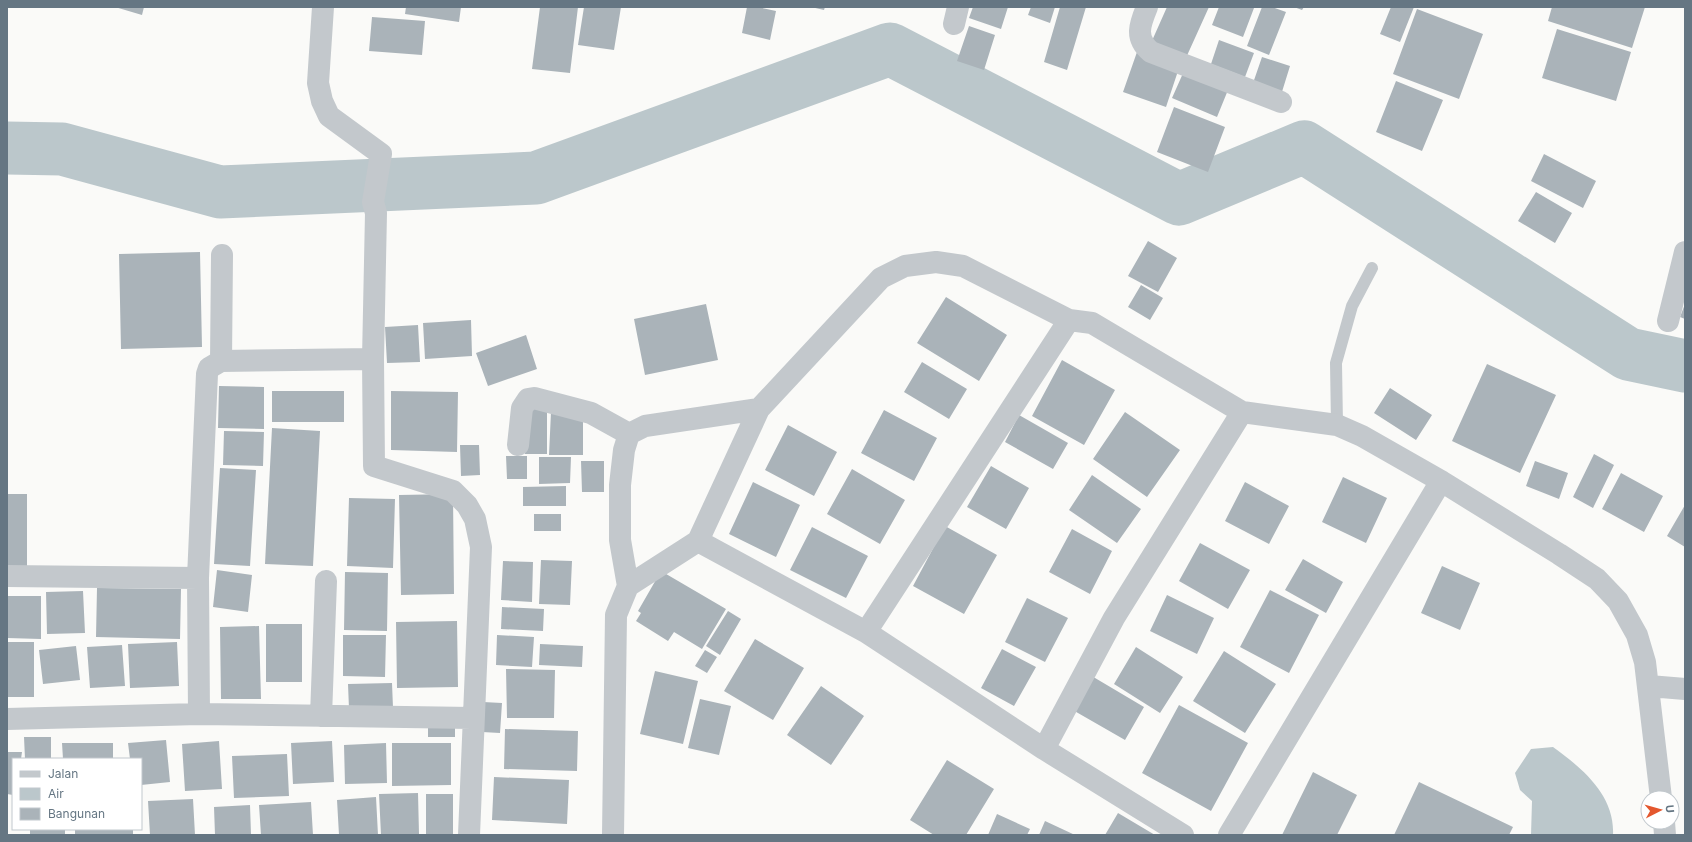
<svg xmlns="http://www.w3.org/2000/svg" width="1692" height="842" font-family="Inter,sans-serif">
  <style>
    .water { fill: #bbc7cb }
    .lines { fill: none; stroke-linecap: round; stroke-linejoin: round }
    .river { stroke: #bbc7cb; stroke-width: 53 }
    .building { fill: #aab3b9 }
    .lane { stroke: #c3c8cc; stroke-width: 12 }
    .street { stroke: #c3c8cc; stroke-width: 22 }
  </style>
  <rect width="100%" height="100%" fill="#fafaf8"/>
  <path class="water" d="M1553 747C1582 768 1615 795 1613 835H1531L1532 801 1520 790 1515 773 1531 749Z"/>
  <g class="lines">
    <path class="river" d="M7 148 62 149 220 192 536 178 890 49 1179 199 1304 147 1628 354 1685 366"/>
  </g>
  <path class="building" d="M115 7H144L142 15Z
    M406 7H461L459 22 405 14Z
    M540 7H578L570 73 532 69Z
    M584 7H621L614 50 578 45Z
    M747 7H758L776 11 770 40 742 33Z
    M811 7H825L824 10Z
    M973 7H1008L1001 29 969 18Z
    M1031 7H1055L1050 23 1028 15Z
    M1060 7H1086L1067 70 1044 62Z
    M1167 7H1209L1185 60 1151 43Z
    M1219 7 1254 8 1243 37 1212 25Z
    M1262 7H1272L1286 12 1269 55 1247 46Z
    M1294 7H1304L1302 10Z
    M1391 7H1414L1400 42 1380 34Z
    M1552 7H1645L1632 48 1548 21Z
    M1417 9 1483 34 1459 99 1393 74Z
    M372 17 425 21 422 55 369 51Z
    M969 26 995 35 984 70 957 61Z
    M1557 29 1631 52 1616 101 1542 78Z
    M1219 40 1254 53 1245 77 1211 64Z
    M1137 52 1179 68 1166 107 1123 92Z
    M1262 57 1290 66 1281 95 1252 86Z
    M1184 71 1228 90 1217 117 1172 98Z
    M1396 81 1443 100 1422 151 1376 132Z
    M1174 107 1225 127 1208 172 1157 152Z
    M1544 154 1596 181 1583 208 1531 181Z
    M1536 192 1572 213 1555 243 1518 221Z
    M1148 241 1177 258 1158 292 1128 276Z
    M200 252 202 347 121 349 119 254Z
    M1141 285 1163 298 1150 320 1128 307Z
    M946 297 1007 335 979 381 917 343Z
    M706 304 718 360 645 375 634 319Z
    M1685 304V319L1680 317Z
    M471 320 472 356 425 359 423 323Z
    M418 325 420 362 387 363 385 327Z
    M526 335 537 369 488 386 476 353Z
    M1062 360 1115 390 1084 445 1032 416Z
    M922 362 967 389 949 419 904 392Z
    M1487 364 1556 395 1520 473 1452 441Z
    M219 386 264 387V429L218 428Z
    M1390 388 1432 415 1416 440 1374 413Z
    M272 391H344V422H272Z
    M391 391 458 392 457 452 391 450Z
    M524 409H547V454H525Z
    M884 410 937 438 914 481 861 453Z
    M551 412 583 413V455H549Z
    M1125 412 1180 450 1147 497 1093 459Z
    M1019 415 1068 443 1053 469 1005 442Z
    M788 425 837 452 814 496 765 470Z
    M272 428 320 431 313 566 265 564Z
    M224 431 264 432 263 466 223 465Z
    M460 445H479L480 475 461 476Z
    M1594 454 1614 465 1593 508 1573 497Z
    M506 456H527V479H507Z
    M539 457H571L570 483 539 484Z
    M581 461H604V492H582Z
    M1535 461 1568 473 1559 499 1526 486Z
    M991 466 1029 488 1006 529 967 507Z
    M220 468 256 470 250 566 214 564Z
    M852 469 905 500 880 544 827 514Z
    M1621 473 1663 496 1644 532 1602 509Z
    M1092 475 1141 509 1117 543 1069 510Z
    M1343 477 1387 498 1366 543 1322 522Z
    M753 482 800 505 776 557 729 534Z
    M1245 482 1289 506 1269 544 1225 521Z
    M566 486V506H523V487Z
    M7 494H27V570H7Z
    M453 494 454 594 401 595 399 495Z
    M349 498 395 499 393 568 347 566Z
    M1685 505V547L1667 536Z
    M534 514H561V531H534Z
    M945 526 997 555 964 614 913 586Z
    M812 527 868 556 846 598 790 570Z
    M1072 529 1112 551 1090 594 1049 572Z
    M1200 543 1250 570 1228 609 1179 581Z
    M1303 559 1343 582 1326 613 1285 590Z
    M541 560 572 561 570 605 539 604Z
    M503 561 533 562 532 602 501 600Z
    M1442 566 1480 583 1460 630 1421 613Z
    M217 570 252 575 248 612 213 607Z
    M661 571 726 609 702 649 674 632 668 641 636 621 641 613 638 611Z
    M345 572 388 573 387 631 344 630Z
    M97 588 181 589 180 639 96 637Z
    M1270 590 1319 615 1289 673 1240 647Z
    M83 591 85 633 47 634 46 592Z
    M1167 595 1214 618 1197 654 1150 631Z
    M7 596H41V639L7 638Z
    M1027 598 1068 618 1045 662 1005 642Z
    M502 607 544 609 543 631 501 629Z
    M728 611 741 619 720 655 706 646Z
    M457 621 458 687 397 688 396 622Z
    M266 624H302V682H266Z
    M259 626 261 699H221L220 627Z
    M343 635H386L385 677 343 676Z
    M497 635 534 637 532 667 496 665Z
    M755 639 804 668 773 720 724 691Z
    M7 642H34V697H7Z
    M177 642 179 686 130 688 128 644Z
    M540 644 583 646 582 667 539 665Z
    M122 645 125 686 90 688 87 647Z
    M76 646 80 680 43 684 39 650Z
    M1136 647 1183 677 1160 713 1114 684Z
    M1002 649 1036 667 1014 706 981 688Z
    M705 650 717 657 707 673 695 666Z
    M1224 651 1276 684 1245 733 1193 701Z
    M506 669 555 670 554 718H507Z
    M655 671 698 681 683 744 640 734Z
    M1090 675 1144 707 1125 740 1071 709Z
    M392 683 393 708 349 709 348 684Z
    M821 686 864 716 831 765 787 735Z
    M700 699 731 706 719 755 688 748Z
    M483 702 502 703 500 733 482 732Z
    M1179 705 1248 743 1211 811 1142 773Z
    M428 721H455V737H428Z
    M505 729 578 731 577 771 504 769Z
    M24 737H51V759H25Z
    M166 740 170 782 141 785V759H130L128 743Z
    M219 741 222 789 185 791 182 744Z
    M332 741 334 782 293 784 291 743Z
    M62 743H113V759H63Z
    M386 743 387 783 345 784 344 745Z
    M392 743H451V785L392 786Z
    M7 752H22L21 759H13V795L7 794Z
    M287 754 289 796 234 798 232 756Z
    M947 760 994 789 966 835H934L910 820Z
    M1313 772 1357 795 1337 835H1282Z
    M494 777 569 780 567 824 492 820Z
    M1419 782 1513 827 1509 835H1394Z
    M418 793 419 834 381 835 379 794Z
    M426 794H453V835H426Z
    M376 797 378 835H339L337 800Z
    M193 799 195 835H150L148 801Z
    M311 802 313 835H261L259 805Z
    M250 805 251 835H215L214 807Z
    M1118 813 1155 835H1105Z
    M997 814 1030 829 1027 835H988Z
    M1045 821 1075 835H1039Z
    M30 829H65V835H30Z
    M75 829H133V835H75Z"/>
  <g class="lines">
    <path class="lane" d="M1337 425 1336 363 1352 306 1372 268"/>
    <path class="street" d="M323 7 318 83 322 101 329 116 381 154 373 202 376 213 373 359 374 466 453 491 467 505 475 519 481 547 469 835
      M1147 7C1140 24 1134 38 1151 52L1281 102
      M954 24 958 7
      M1668 321 1685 252
      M221 361 222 255
      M518 445 522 408 528 399 534 398 591 413 629 434
      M698 541 866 632 1044 749 1183 835
      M7 576 198 578
      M628 586 620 540V485L624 450 629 434 645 426 759 409
      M866 632 1069 320 1092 323 1242 412 1337 425 1362 436 1441 481 1559 554 1597 579 1618 601 1637 635 1645 662 1661 798
      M1649 686 1685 689
      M199 714 198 578 207 374 209 368 221 361 373 359
      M321 716 326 581
      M7 719 199 714 472 718
      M1044 749 1114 618 1242 412
      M1664 822 1665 835
      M613 835 616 615 628 586 698 541 759 409 881 278 905 266 936 262 963 266 1069 320
      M1229 835 1441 481"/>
  </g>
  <rect width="1692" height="842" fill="none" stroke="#657683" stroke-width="16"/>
  <rect x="12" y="758" width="130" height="72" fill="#ffffff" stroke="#c1c8cd"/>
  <rect x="20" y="771" width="20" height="6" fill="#c3c8cc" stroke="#c1c8cd"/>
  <text x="48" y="778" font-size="12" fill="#657683">Jalan</text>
  <rect x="20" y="788" width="20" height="12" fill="#bbc7cb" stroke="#c1c8cd"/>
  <text x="48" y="798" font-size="12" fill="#657683">Air</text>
  <rect x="20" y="808" width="20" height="12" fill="#aab3b9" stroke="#c1c8cd"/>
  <text x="48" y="818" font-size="12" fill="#657683">Bangunan</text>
  <g transform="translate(1660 810) rotate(84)"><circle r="19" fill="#ffffff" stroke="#c1c8cd"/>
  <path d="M0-3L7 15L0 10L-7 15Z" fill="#e4572e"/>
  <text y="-6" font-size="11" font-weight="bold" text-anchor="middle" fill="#657683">U</text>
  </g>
</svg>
